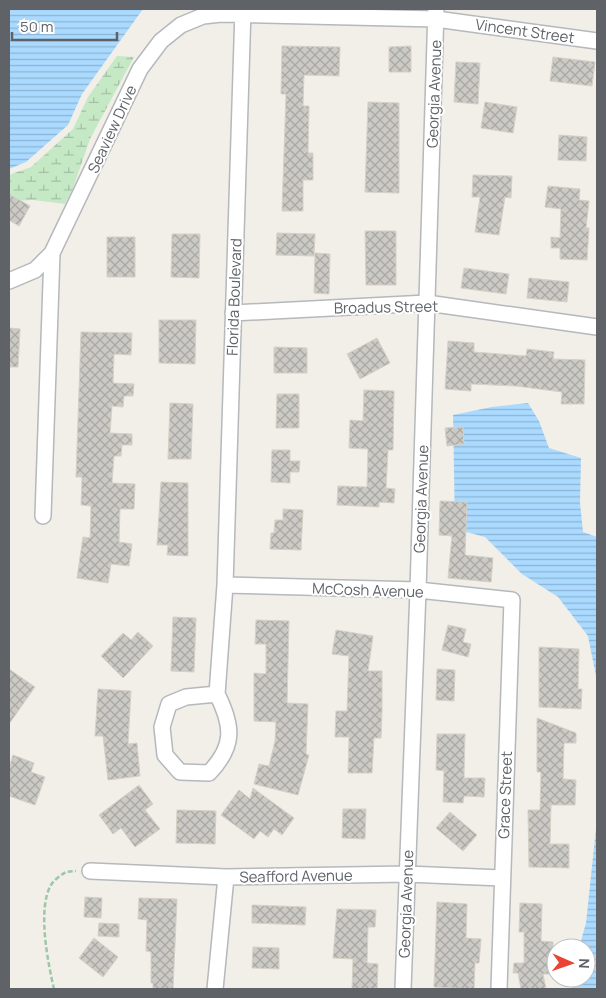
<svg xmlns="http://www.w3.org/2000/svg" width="606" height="998" font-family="Manrope,sans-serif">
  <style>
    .wetland { fill: url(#wetland-marsh) }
    .water { fill: url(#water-rules) }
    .building { fill: url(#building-cross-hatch); stroke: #d6d1c6 }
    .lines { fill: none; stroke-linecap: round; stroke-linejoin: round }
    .minor-casing { stroke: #b5b8bc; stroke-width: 18 }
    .path { stroke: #9cc7a9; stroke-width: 2.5; stroke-dasharray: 5 2.5; stroke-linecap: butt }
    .minor { stroke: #fff; stroke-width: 15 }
    .labels { text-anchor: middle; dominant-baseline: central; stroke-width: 4; stroke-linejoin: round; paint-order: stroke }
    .street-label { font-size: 15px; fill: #5f6368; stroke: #fff }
  </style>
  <defs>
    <pattern id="wetland-marsh" width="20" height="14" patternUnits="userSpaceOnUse" patternTransform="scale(1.25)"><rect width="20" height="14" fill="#c5e8c5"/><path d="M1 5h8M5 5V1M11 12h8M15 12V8" fill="none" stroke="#a3c0a4"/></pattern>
    <pattern id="water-rules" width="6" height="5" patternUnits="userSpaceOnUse" patternTransform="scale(1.25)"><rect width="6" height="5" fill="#aadaff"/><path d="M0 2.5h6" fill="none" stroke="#8eb4d2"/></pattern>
    <pattern id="building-cross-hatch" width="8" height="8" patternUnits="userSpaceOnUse" patternTransform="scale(1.25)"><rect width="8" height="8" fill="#cccac5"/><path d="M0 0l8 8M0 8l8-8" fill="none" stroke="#a9a8a4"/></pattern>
  </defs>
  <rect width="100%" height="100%" fill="#f1efe8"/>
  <path class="wetland" d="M117 56 134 57 90 139 73 188 65 204 33 200 9 201V175L31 167 73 129 88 97Z"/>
  <path class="water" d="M9 9H143L82 94 68 125 26 162 9 169Z
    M528 403 539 421 549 448 581 458 580 503 583 532 597 537V681L588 636 558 597 522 574 485 537 455 529 453 415 492 407Z
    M597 819V989H572L573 978H586V948H579L586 923Z"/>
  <path class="building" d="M282 46 340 47 339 76 304 75 303 106H309L308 153H313V180H303V211H282L286 94H281Z
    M411 46V72H389V47Z
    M553 57 595 62 592 86 550 81Z
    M456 62 480 63 478 104 454 102Z
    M368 102 399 103V193L365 192Z
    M485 102 517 107 513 133 481 128Z
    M559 135 587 137 586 161 558 160Z
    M473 175 512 176 511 198 505 197 499 235 475 232 480 197H472Z
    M548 186 580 189 579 200 589 201 586 228H589L587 260 560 259V248H551V237L560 238 561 209 545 207Z
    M9 194 30 206 19 226 9 220Z
    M365 231H396V285H366Z
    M277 233 315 234 314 256 276 255Z
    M172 234H200L199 278 171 277Z
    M107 237H135V277H107Z
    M315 253 330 254 329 294 314 293Z
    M464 268 509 274 506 294 461 288Z
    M529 278 569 282 567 302 527 298Z
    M159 320H196L195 364 159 363Z
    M9 328 20 329 18 367H9Z
    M81 332 132 333 131 355 114 354 113 383 134 384 133 396H124L123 407 112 406 110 433 132 434V445H122L121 456H114L112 483 135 484 134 509H120L119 542 132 544 129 566 111 564 108 583 77 578 83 537 90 538 91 506 81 505 82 477H76Z
    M377 338 390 363 360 379 347 354Z
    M448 341 474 343V352L526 356 527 349 554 352 553 359 585 360 584 404H561L562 392 516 386 471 384V391L445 389Z
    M274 347 307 348V373H274Z
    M364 390 394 391 393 450H388L386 488 395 489 394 503 379 502V507L337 505 338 486 367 487 368 449 349 448 350 420 363 421Z
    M277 394H299V428H276Z
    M170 403 193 404 191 459H168Z
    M463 427 464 444 447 446 445 428Z
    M272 450H290V461H300L299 472H290V483L271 482Z
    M161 482 188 483V556L167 555 168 545H157Z
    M440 501 467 502 465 555 493 558 491 582 448 578 452 536 439 535Z
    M283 509 303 510 301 550 270 549 271 533H274L275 520H283Z
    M173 617 196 618 194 672 171 671Z
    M256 620 289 621 287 703 308 704 306 754 309 755 298 795 254 784 259 764 269 766 275 741 276 722 254 721V673L266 674V644H255Z
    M448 625 466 629 463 642 471 644 468 657 442 650Z
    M336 630 373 636 368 671H382V712L381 738H374L372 773H348L349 737H335L336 711H347L349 656 332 654Z
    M138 632 153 646 123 678 101 656 123 633 131 640Z
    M539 647 579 649 578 689H582L581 709 539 707Z
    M9 669 35 687 9 724Z
    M437 669 455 670 454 701 436 700Z
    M98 689 131 691 128 744 137 743 140 776 108 780 103 736H95Z
    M537 718 576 733V743H564L563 779 576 780 575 805H551L550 844H569V868L529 867 528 810H540L541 772H537Z
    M437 734H465L464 778H485L484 797 464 796 463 803 443 802 444 771 436 770Z
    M13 755 34 763 31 772 45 777 35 805 9 796V768Z
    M139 785 153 804 145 810 160 829 135 847 121 828 113 834 99 815Z
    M253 788 294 818 282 835 274 829 268 837 260 831 254 839 221 815 239 790 250 799Z
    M343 809H366L365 839 342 838Z
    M177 810 216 811 215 844 176 843Z
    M450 812 477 835 463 851 436 828Z
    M85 897 102 898 101 918 84 917Z
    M139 898 177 899 173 989H153V983H151V952L146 951 147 920 138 919Z
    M437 902 467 904 466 938 481 939 479 963H475L474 989 434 987Z
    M520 903 542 904 541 941 553 942V974H543L546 989H521L518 973H513L514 963H524V932H519Z
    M252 905 306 907 305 925 252 923Z
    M337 909 376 910 375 927H368L367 963 378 964 377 989H352L353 959 333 958Z
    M99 923 119 924V937L98 936Z
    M94 938 118 957 103 977 79 958Z
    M253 947 279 948V969L252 968Z"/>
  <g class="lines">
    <g class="minor-casing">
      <path id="minor" d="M9 281 35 270 52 253 140 69 161 41 181 25 203 16 221 14 436 19 597 41
        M233 313 427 303 597 327
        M43 516 52 253
        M225 585 418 590 512 600 499 989
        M217 694 225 585 243 9
        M217 694C233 726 235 746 209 773L180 772 165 755 162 727 169 704 186 697Z
        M90 871 226 877 407 874 502 878
        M215 989 226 877
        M403 989 418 590 436 9"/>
    </g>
    <path class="path" d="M54 989C48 963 37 909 51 885 54 880 61 875 66 872L76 871"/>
    <use href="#minor" class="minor"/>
  </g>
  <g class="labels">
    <g class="street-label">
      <text transform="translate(525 31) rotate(8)">Vincent Street</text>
      <text transform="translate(434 94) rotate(-88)">Georgia Avenue</text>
      <text transform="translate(112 129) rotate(-65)">Seaview Drive</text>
      <text transform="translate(234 297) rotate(-88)">Florida Boulevard</text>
      <text transform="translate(386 307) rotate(-1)">Broadus Street</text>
      <text transform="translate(421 499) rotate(-88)">Georgia Avenue</text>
      <text transform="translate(368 590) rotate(2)">McCosh Avenue</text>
      <text transform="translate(505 795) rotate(-88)">Grace Street</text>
      <text transform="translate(296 876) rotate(-1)">Seafford Avenue</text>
      <text transform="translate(406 904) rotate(-88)">Georgia Avenue</text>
    </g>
  </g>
  <rect width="606" height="998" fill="none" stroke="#5f6368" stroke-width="20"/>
  <g transform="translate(571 963) rotate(92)"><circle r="24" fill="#ffffff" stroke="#bfc1c3"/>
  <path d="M0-4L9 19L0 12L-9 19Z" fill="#ea4335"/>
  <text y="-8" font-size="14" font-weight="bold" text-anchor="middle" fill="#5f6368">N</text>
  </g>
  <path d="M12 32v8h105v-8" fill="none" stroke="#5f6368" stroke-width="2.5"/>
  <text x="20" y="32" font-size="15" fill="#5f6368" stroke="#ffffff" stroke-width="4" paint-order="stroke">50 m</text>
</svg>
